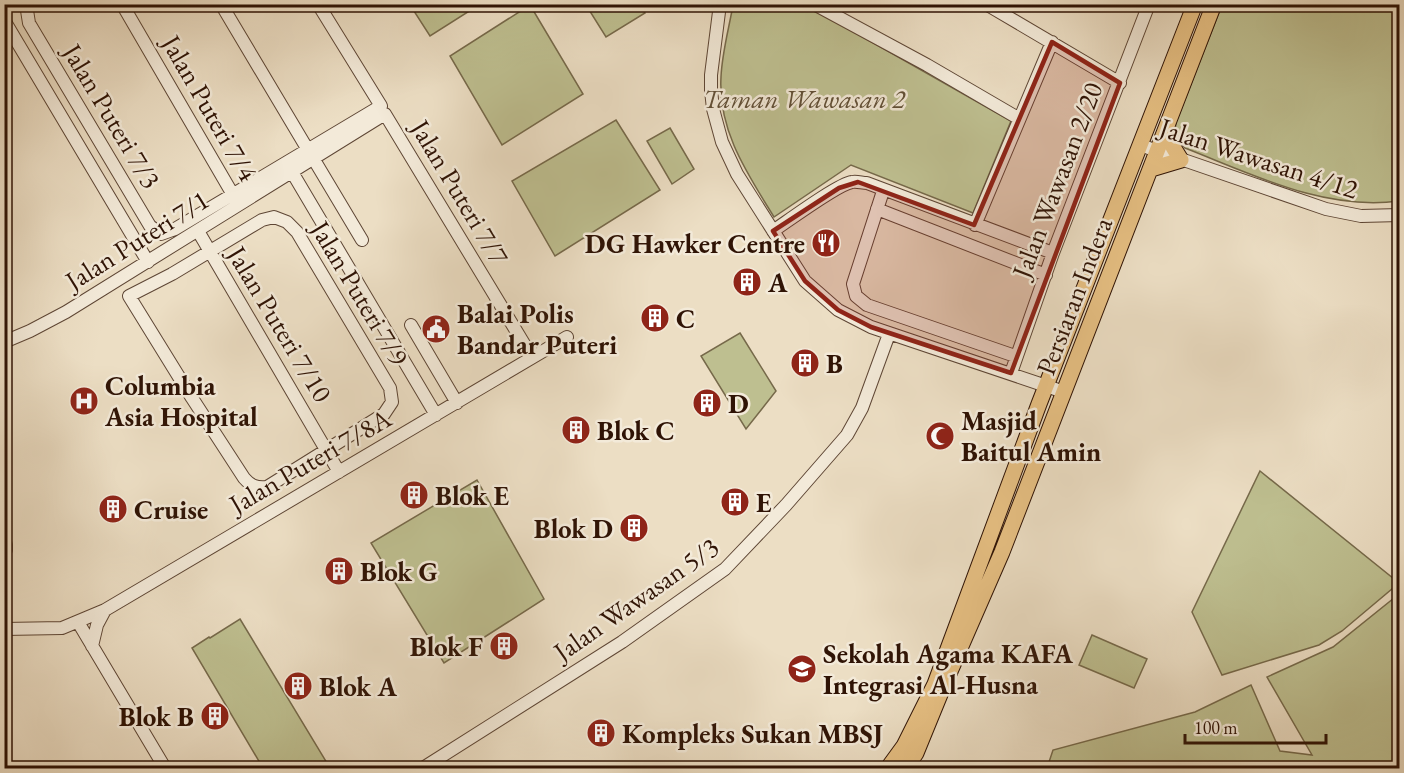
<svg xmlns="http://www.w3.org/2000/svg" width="1404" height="773" font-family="'EB Garamond',serif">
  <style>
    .green { fill: #bebf90; stroke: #76694a; stroke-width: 1.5 }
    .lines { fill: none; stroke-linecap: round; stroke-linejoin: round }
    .minor-casing { stroke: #5e4635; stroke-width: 14 }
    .major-casing { stroke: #2f1305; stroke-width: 17 }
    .minor { stroke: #f3ead9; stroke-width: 12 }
    .major { stroke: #e6bf82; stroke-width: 15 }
    .marked { fill: #8f2418; fill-opacity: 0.2; stroke: #8f2418; stroke-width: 4.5; stroke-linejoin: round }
    .labels { text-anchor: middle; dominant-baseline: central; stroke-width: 5; stroke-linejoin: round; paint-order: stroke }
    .park-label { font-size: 27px; font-style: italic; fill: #614f36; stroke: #f3ead9 }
    .street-label { font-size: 27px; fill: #2f1305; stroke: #f3ead9 }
    .poi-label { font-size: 27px; font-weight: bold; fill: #2f1305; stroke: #f3ead9; text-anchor: start }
  </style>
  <rect width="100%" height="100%" fill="#ecdec4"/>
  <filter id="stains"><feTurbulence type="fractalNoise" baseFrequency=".00333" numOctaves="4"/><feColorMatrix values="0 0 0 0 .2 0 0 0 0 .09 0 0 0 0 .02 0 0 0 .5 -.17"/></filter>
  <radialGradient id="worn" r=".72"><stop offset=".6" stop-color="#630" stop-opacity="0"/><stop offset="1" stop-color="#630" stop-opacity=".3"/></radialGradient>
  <path class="green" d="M805 4 1011 121 973 213 851 165 774 217C747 173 718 131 721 77 722 53 729 28 733 5Z
    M468 5 471 10 430 36 412 8 417 5Z
    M530 5 583 94 502 145 450 56Z
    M586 5H640L645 13 606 37Z
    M1222 5H1399L1397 64 1400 70 1399 201C1324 211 1254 175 1185 148 1177 139 1174 134 1176 122Z
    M616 120 660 190 555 256 512 181Z
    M670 128 694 169 672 184 647 141Z
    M740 333 776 391 746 429 701 356Z
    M1260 471 1399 583 1342 631 1319 645 1222 675 1192 612Z
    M477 480 544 599 444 663 371 543Z
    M1399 594V768H1047L1053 750 1195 712 1251 685 1280 751 1312 755 1267 677 1333 647Z
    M240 619 330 768H263L192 648 209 637 210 638Z
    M1092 635 1147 659 1134 688 1079 665Z"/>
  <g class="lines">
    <g class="minor-casing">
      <path id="minor" d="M26 4 29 23 150 226 161 234 175 229 381 106 318 4
        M122 4 236 200
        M221 4 308 150
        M720 4 711 75V90L713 109 722 142 737 174 805 281 838 310 871 327 1064 392
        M814 4 927 65 1018 118
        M986 4 1120 83
        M4 20 148 262
        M1140 145 1326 209 1361 216 1400 215
        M313 158 362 240
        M292 172 436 415
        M883 191 853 284 856 296 867 305 1015 356
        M877 209 1046 275
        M274 217 287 222 297 232 390 388 392 402 384 414 267 487C256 488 251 486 244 478L192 398 129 296 172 274 262 220Z
        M975 225 1052 42
        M198 231 339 472
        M773 231C788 221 838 184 852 182 857 181 862 183 867 183L1053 253
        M411 325 457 403
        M4 342 30 331 66 312 385 114 532 357
        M1011 373 1053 253 1149 4
        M78 622 165 768
        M4 629 62 628 105 610 567 337
        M92 646 97 625 105 610
        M423 768 622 642 725 569 786 505 847 435 862 408 889 334"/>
    </g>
    <g class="major-casing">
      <path id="major" d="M1151 169 1181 160 1173 147 1167 128
        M4 544V551
        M888 768 904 746 935 684 1039 404 1195 4
        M906 768 916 753 941 692 1002 552 1214 4"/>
    </g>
    <use href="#minor" class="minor"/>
    <use href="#major" class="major"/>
  </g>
  <path class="marked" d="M1052 42 1120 83 1011 373 871 327 838 310 805 281 773 231 839 188 858 182 974 225Z"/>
  <defs>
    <g id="restaurant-disc" transform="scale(1.5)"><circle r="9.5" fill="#8f2418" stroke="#f3ead9"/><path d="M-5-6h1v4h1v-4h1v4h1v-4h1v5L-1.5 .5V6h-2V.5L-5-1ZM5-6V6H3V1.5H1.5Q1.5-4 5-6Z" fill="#fff"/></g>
    <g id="building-disc" transform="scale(1.5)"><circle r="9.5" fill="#8f2418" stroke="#f3ead9"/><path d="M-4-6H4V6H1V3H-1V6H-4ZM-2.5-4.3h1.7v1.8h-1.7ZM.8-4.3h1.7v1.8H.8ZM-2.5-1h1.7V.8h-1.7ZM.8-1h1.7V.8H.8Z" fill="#fff"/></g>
    <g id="civic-disc" transform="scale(1.5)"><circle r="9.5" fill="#8f2418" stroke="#f3ead9"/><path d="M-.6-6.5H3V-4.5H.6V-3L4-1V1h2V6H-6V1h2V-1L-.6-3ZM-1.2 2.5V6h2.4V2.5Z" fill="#fff"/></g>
    <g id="hospital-disc" transform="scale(1.5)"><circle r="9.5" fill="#8f2418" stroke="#f3ead9"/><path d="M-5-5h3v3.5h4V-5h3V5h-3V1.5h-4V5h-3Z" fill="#fff"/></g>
    <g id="mosque-disc" transform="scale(1.5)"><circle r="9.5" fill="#8f2418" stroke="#f3ead9"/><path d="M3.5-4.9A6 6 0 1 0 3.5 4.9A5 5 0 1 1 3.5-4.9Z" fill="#fff"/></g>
    <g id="school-disc" transform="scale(1.5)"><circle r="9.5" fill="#8f2418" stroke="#f3ead9"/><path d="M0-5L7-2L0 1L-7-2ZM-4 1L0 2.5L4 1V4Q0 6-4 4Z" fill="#fff"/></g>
  </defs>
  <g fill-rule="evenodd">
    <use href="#restaurant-disc" x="826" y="243"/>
    <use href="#building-disc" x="747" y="282"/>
    <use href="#building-disc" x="655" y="318"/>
    <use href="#civic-disc" x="436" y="329"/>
    <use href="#building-disc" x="805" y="363"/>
    <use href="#hospital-disc" x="84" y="401"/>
    <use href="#building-disc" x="707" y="403"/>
    <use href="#building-disc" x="576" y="430"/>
    <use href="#mosque-disc" x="940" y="436"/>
    <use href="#building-disc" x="414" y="495"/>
    <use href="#building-disc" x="735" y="502"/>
    <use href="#building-disc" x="113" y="509"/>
    <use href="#building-disc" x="634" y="528"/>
    <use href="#building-disc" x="339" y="571"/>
    <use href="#building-disc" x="504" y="646"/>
    <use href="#school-disc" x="802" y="669"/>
    <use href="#building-disc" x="298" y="686"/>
    <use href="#building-disc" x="215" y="716"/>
    <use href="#building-disc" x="601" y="733"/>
  </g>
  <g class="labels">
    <g class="park-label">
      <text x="804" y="98">Taman Wawasan 2</text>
    </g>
    <g class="street-label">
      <text transform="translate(210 108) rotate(60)">Jalan Puteri 7/4</text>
      <text transform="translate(112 116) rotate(59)">Jalan Puteri 7/3</text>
      <text transform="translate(1259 158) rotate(18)">Jalan Wawasan 4/12</text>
      <text transform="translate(1057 180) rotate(-69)">Jalan Wawasan 2/20</text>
      <text transform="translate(460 192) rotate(59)">Jalan Puteri 7/7</text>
      <text transform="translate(137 240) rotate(-32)">Jalan Puteri 7/1</text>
      <text transform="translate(360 293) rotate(59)">Jalan Puteri 7/9</text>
      <text transform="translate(1074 296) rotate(-69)">Persiaran Indera</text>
      <text transform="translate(280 324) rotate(59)">Jalan Puteri 7/10</text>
      <text transform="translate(310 461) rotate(-30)">Jalan Puteri 7/8A</text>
      <text transform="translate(636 599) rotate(-35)">Jalan Wawasan 5/3</text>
    </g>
    <g class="poi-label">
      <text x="805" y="243" text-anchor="end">DG Hawker Centre</text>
      <text x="768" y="282">A</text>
      <text x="457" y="313">Balai Polis<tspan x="457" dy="31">Bandar Puteri</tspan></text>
      <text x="676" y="318">C</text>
      <text x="826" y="363">B</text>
      <text x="105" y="385">Columbia<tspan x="105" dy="31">Asia Hospital</tspan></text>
      <text x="728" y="403">D</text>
      <text x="961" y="420">Masjid<tspan x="961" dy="31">Baitul Amin</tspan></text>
      <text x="597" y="430">Blok C</text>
      <text x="435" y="495">Blok E</text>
      <text x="756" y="502">E</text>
      <text x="134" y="509">Cruise</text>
      <text x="613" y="528" text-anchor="end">Blok D</text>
      <text x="360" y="571">Blok G</text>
      <text x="483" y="646" text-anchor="end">Blok F</text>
      <text x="823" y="653">Sekolah Agama KAFA<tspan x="823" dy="31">Integrasi Al-Husna</tspan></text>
      <text x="319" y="686">Blok A</text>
      <text x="194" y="716" text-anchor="end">Blok B</text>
      <text x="622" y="733">Kompleks Sukan MBSJ</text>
    </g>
  </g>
  <rect width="1404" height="773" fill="none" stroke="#ecdec4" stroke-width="24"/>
  <rect x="6" y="6" width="1392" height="761" fill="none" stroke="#2f1305" stroke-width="3"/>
  <rect x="12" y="12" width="1380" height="749" fill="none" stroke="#2f1305" stroke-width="1.5"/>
  <path d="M1185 734v9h141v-9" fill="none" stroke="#2f1305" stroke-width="3"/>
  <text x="1194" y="734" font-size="18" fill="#2f1305" stroke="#f3ead9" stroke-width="4.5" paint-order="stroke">100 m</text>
  <rect width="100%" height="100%" filter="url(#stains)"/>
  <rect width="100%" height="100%" fill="url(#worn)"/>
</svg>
